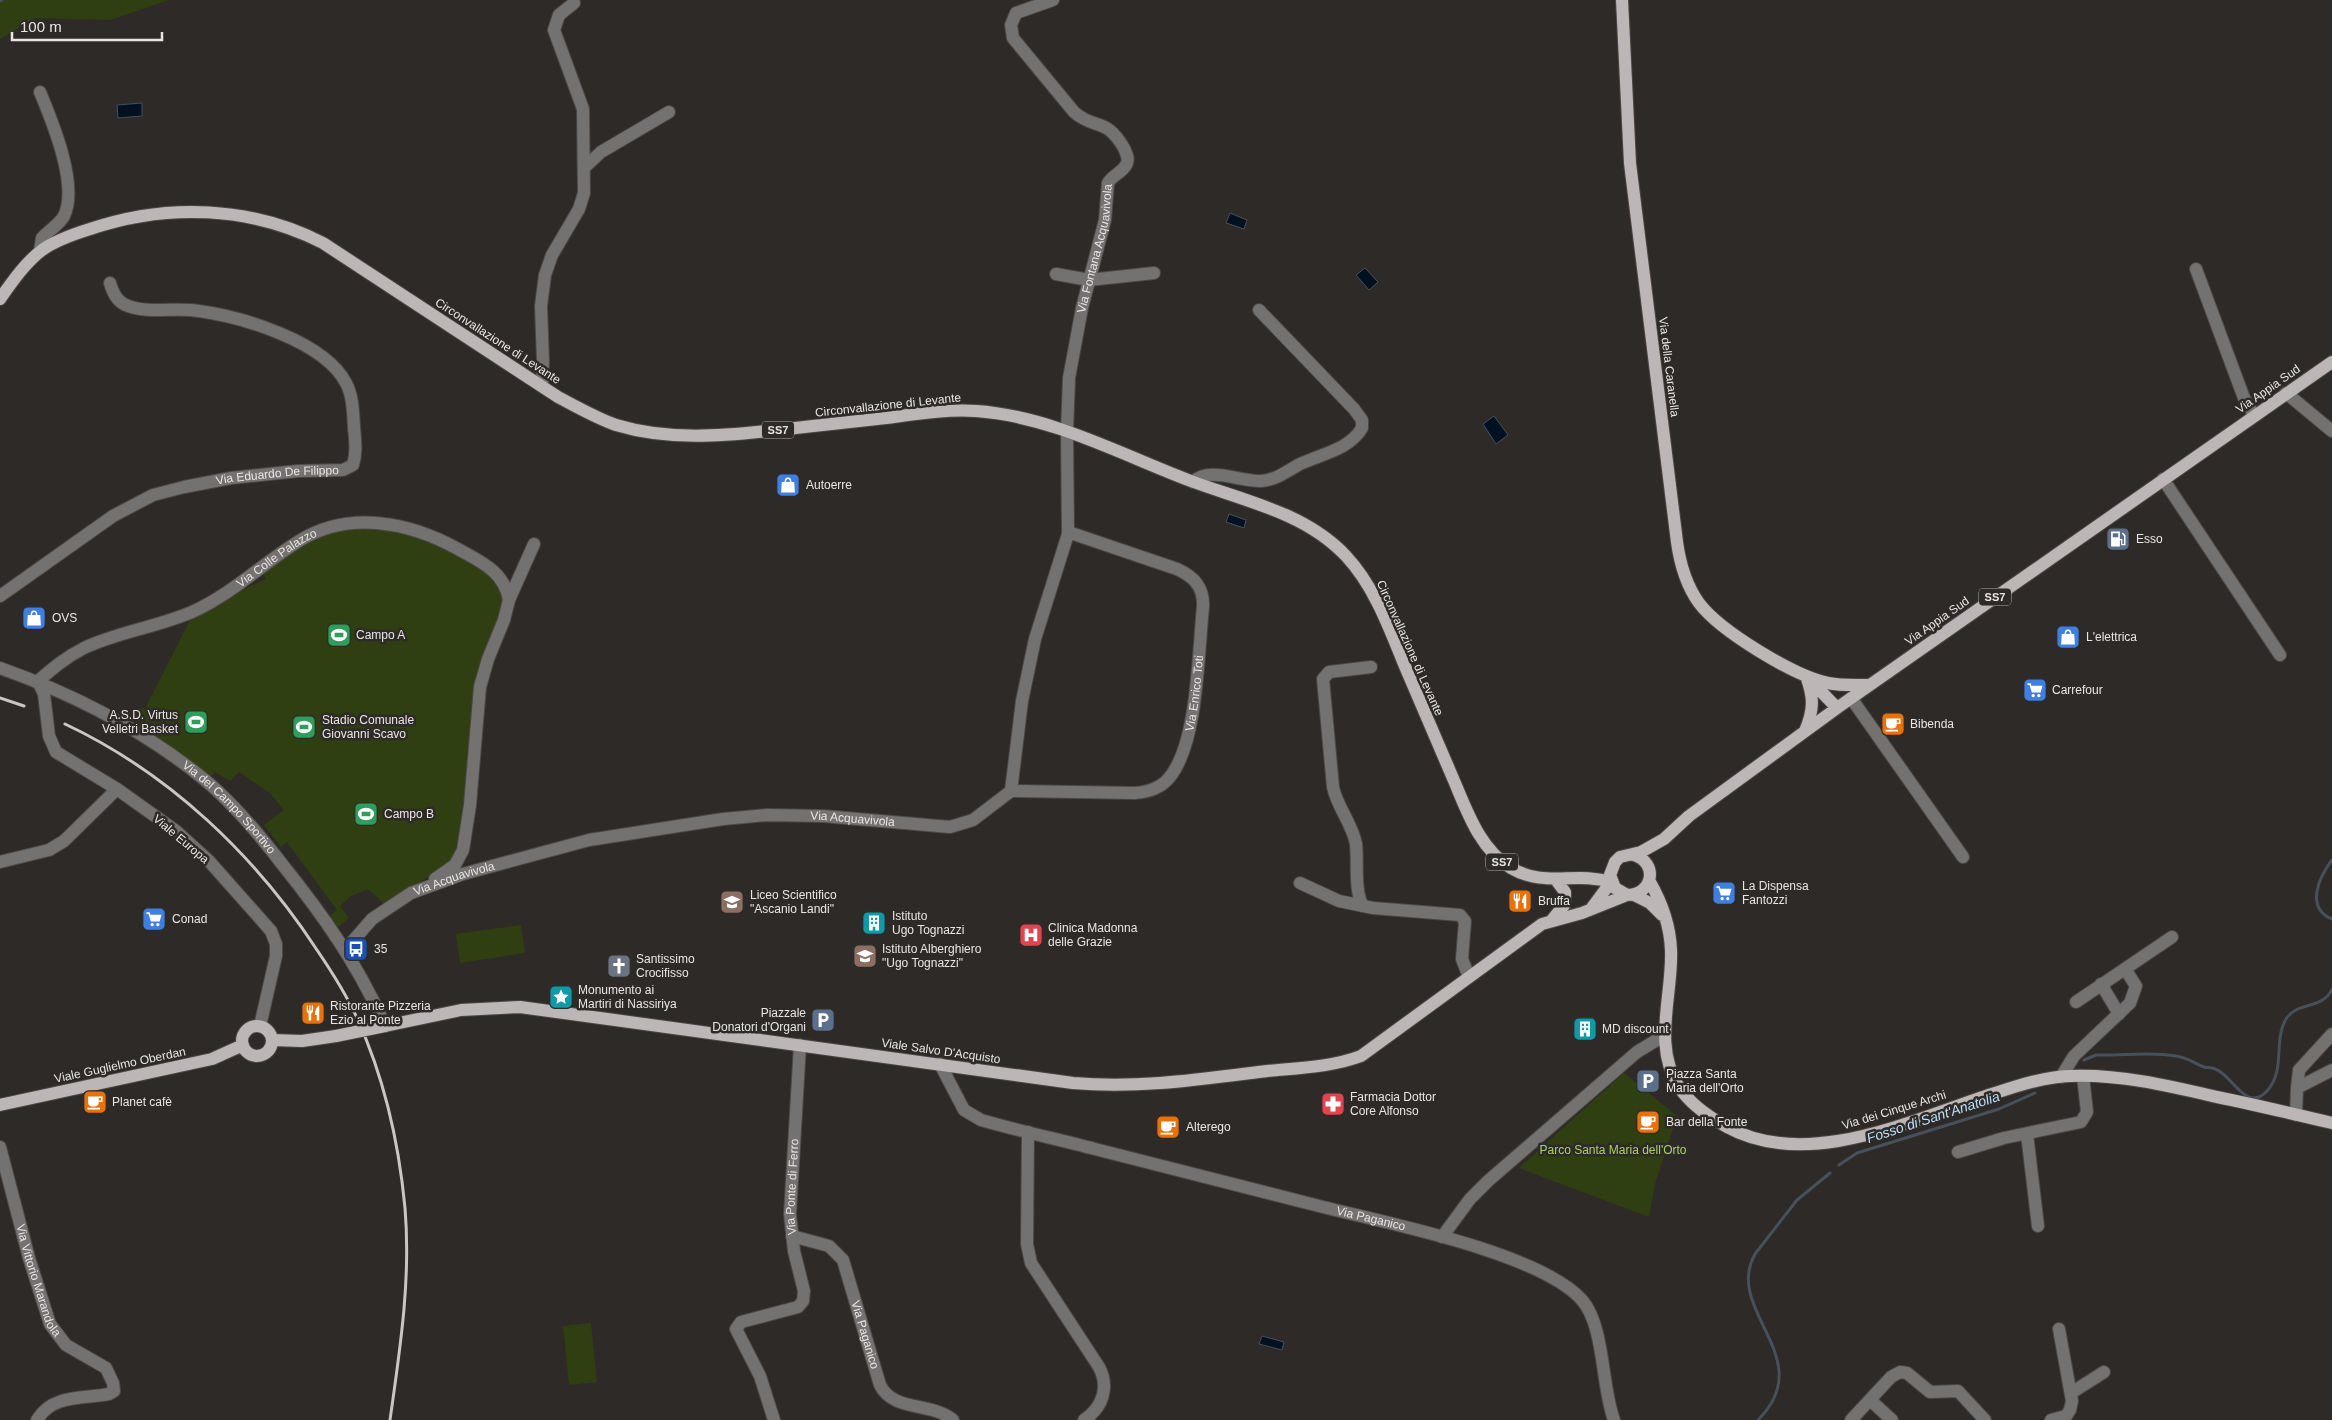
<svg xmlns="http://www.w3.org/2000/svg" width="2332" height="1420" font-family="Helvetica,sans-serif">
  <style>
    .green { fill: #303f12 }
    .water { fill: #001221; stroke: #46515b }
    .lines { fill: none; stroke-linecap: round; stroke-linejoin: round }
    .stream { stroke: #46515b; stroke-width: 3 }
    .minor-casing { stroke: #4c4845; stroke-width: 14 }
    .major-casing { stroke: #4c4845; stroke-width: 14 }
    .minor { stroke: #747171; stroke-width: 12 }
    .major { stroke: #bcb6b6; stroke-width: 12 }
    .rail { stroke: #c9c6c3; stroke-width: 3 }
    .major-bridge-casing { stroke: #4c4845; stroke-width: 14; stroke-linecap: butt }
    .major-bridge { stroke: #bcb6b6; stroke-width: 12 }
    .labels { text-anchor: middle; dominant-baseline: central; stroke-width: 5; stroke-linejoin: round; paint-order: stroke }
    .shield { fill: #2e2a27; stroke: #b0adab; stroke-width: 1 }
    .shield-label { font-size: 11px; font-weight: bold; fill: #e8e5e3 }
    .street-label { font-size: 12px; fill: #e8e5e3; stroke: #2e2a27 }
    .poi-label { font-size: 12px; fill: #e8e5e3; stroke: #2e2a27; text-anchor: start }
    .park-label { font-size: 12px; fill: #abd06b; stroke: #2e2a27 }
    .water-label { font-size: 14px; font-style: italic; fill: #badffa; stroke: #2e2a27 }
  </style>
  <rect width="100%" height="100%" fill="#2e2a27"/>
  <path class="green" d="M0 0H169L110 20 35 18 0 39Z
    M353 524 377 525 442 545 496 578 504 601 502 620 474 687 467 810 457 855 445 867 418 883 386 906 368 889 351 896 340 906 349 918 338 927 329 916 337 910 287 842 281 847 264 825 284 810 270 793 239 772 230 781 215 772 210 777 133 725 141 708 145 709 192 616 215 604 218 607 242 590 266 579 263 574 305 542 313 539 316 540 321 535Z
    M521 925 525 953 460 963 456 934Z
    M1624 1073 1677 1116 1655 1184 1649 1217 1519 1168Z
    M591 1323 597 1382 569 1385 563 1326Z"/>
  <path class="water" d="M142 103V116L118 118 117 105Z
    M1230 213 1247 220 1244 229 1226 223Z
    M1365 268 1378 282 1369 290 1356 275Z
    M1494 416 1508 435 1496 444 1483 424Z
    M1229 514 1246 520 1244 528 1226 522Z
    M1262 1336 1284 1342 1282 1350 1259 1344Z"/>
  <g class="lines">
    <path class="stream" d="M0 1 2 0
      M2332 860C2319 877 2305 908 2332 919
      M2084 1060 2096 1055C2122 1056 2150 1051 2176 1056 2186 1057 2194 1063 2204 1067 2207 1068 2211 1067 2215 1069 2232 1074 2246 1114 2267 1091 2286 1070 2273 1041 2286 1019 2297 1001 2323 1010 2332 989
      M1839 1165 1857 1153 1999 1109 2035 1093
      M1758 1420C1820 1358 1723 1311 1755 1254L1797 1200 1830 1173"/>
    <g class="minor-casing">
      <g id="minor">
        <path d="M40 92C52 121 79 185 64 216 59 225 49 230 42 238L40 251"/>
        <path d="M584 168 601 152 669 112"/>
        <path d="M2196 269 2244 398 2254 415"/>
        <path d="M1056 274 1089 280 1154 273"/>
        <path d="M542 386 543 361 541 306 545 275 552 255 579 209 584 193 583 109 554 30 559 15 574 3"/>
        <path d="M2286 393 2332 431"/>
        <path d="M2163 479 2280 655"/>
        <path d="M1193 482C1209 466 1241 482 1261 481 1276 480 1287 471 1300 464 1321 454 1349 450 1362 428V420L1354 409 1259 310"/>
        <path id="s1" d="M0 596 113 516 153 495 184 487 231 478 298 471 343 470 353 465C357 452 355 440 354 427 353 412 353 396 346 383 324 341 242 317 199 311 176 307 150 314 128 306 117 302 113 293 110 283"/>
        <path id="s2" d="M0 668C73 694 145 731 205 780 234 804 259 834 282 864 323 915 359 966 385 1026"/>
        <path d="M1851 698 1963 857"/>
        <path id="s3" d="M1011 791 1135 793C1148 792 1160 789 1169 778 1198 744 1198 653 1203 607 1204 588 1195 577 1177 569L1068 532"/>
        <path d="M0 862 49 850 64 841 117 789"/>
        <path d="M435 879 455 865 463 850 470 805 480 687 488 659 504 620 509 600 534 544"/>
        <path d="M1300 883 1339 901 1373 908 1460 915 1465 921 1462 959 1469 977"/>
        <path d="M1363 906C1354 892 1358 861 1356 844 1352 823 1337 807 1333 787L1323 679 1329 672 1371 667"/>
        <path id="s4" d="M346 949 372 919 411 893 463 874 589 840 723 819 767 815 823 816 950 827 973 820 1011 791 1022 701 1035 639 1068 534 1067 432 1069 378 1082 308 1105 220 1108 183C1112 175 1124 172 1127 163 1129 158 1126 153 1124 148 1105 116 1096 131 1074 112L1013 38 1011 25 1016 13 1053 0"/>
        <path d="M2101 984 2119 1014"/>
        <path d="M2076 1002 2172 937"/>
        <path id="s5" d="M260 1026 276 956V944L271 931 209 861 176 831 117 789 56 752 49 736 44 694 38 681C52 669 66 657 84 648 118 632 157 627 192 612 232 594 262 564 299 541 349 510 409 522 458 549 481 562 504 571 509 600"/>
        <path id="s6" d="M940 1064 964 1110 981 1120C1019 1131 1057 1139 1095 1149 1171 1168 1247 1187 1323 1207 1387 1223 1540 1253 1582 1300 1605 1327 1601 1385 1614 1420"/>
        <path d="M2061 1077 2074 1056 2130 1003 2136 986 2125 969"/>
        <path d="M2297 1088 2299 1070 2332 1034"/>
        <path d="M2296 1115 2297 1088 2332 1070"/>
        <path d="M1028 1132 1027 1244 1031 1263 1099 1367C1110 1388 1102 1408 1084 1420"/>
        <path d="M2027 1134 2038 1226"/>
        <path id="s7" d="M0 1147 29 1258 50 1324 66 1345 106 1368 113 1383 114 1391 109 1394C83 1399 52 1394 37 1420"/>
        <path d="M1958 1152 2004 1138 2081 1122 2087 1112 2083 1076"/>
        <path id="s8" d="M792 1236 829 1246 843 1260 880 1385C893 1412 932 1402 953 1420"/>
        <path d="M1442 1237 1470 1199 1488 1181 1637 1052 1665 1035"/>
        <path d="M2071 1393 2104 1372"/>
        <path d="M1870 1400 1892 1420"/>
        <path id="s9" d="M774 1420 760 1376 736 1329 741 1322 798 1307 803 1301 804 1291 794 1251 790 1214 800 1045"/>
        <path d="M1851 1420 1891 1377 1900 1372 1907 1373 1930 1392 1958 1391 1985 1420"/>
        <path d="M2051 1420 2066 1416 2070 1410 2072 1401 2059 1329"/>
      </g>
    </g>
    <g class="major-casing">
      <path id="major" d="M1622 0 1630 163 1677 542C1680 564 1686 585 1699 603 1720 631 1794 676 1828 683 1842 686 1856 685 1870 685
        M0 299C12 282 25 263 42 250 56 240 74 234 90 229 167 203 250 206 323 243L558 397C577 407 596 418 616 425 669 441 723 436 777 430 813 426 850 422 886 418 916 414 946 409 976 411 1051 416 1122 455 1191 481 1223 493 1257 502 1288 516 1310 526 1330 539 1346 556 1374 586 1389 627 1404 664 1421 704 1438 743 1455 783 1468 814 1481 850 1511 868 1545 888 1575 871 1611 882L1591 909
        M1810 680 1837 708
        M1805 731C1814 710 1814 697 1806 676
        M1634 855C1659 863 1653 895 1627 895L1615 888 1610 875 1615 862 1620 857 1641 852 1664 839 1689 816 1837 708 2332 362
        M1650 882C1662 903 1670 925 1671 950 1673 995 1652 1045 1679 1087 1690 1104 1709 1117 1727 1127 1807 1171 1912 1120 1992 1094 2017 1086 2043 1077 2070 1076 2120 1074 2170 1086 2217 1097 2256 1105 2294 1114 2332 1123
        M1634 895 1650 903 1662 915
        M1552 920 1565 904V892L1556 880
        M385 1026 461 1010 520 1007 1073 1083C1138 1089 1203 1079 1267 1071 1298 1068 1332 1067 1361 1056L1542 924 1582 913 1627 895
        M242 1041a15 15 0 1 1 30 0a15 15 0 1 1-30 0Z
        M272 1040 302 1041 336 1036
        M0 1105 212 1059 243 1045"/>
    </g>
    <use href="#minor" class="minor"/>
    <use href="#major" class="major"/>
    <path class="rail" d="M0 698 24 706
      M65 724C169 773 255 855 317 950 332 972 346 994 357 1018 384 1077 399 1144 405 1208 411 1280 400 1349 390 1420"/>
    <g class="major-bridge-casing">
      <path id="major-bridge" d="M336 1036 385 1026"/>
    </g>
    <use href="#major-bridge" class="major-bridge"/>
  </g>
  <defs>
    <g id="shop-square" transform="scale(1.25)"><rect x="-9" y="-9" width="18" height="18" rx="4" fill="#3f7fe0" stroke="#2e2a27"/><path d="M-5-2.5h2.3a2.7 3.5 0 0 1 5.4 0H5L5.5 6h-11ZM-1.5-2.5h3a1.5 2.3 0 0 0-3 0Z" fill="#fff"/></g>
    <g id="fuel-square" transform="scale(1.25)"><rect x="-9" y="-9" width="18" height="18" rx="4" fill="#5c6f8a" stroke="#2e2a27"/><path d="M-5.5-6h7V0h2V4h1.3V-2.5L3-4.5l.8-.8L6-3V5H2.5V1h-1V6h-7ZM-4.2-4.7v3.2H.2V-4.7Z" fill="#fff"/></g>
    <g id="stadium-square" transform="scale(1.25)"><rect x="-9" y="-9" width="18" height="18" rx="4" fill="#2e9e5b" stroke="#2e2a27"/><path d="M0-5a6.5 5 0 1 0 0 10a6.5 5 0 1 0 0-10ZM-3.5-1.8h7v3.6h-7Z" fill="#fff"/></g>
    <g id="supermarket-square" transform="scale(1.25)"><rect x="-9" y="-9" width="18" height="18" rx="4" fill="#3f7fe0" stroke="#2e2a27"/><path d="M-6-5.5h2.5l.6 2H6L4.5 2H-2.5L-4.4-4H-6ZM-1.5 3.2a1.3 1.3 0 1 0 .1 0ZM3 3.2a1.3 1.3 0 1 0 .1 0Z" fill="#fff"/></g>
    <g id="cafe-square" transform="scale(1.25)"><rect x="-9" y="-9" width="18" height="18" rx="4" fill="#e8710a" stroke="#2e2a27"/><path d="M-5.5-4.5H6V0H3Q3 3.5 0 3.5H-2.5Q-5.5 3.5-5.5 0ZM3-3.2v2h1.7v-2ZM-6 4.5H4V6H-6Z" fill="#fff"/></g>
    <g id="restaurant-square" transform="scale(1.25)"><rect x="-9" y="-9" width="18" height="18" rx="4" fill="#e8710a" stroke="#2e2a27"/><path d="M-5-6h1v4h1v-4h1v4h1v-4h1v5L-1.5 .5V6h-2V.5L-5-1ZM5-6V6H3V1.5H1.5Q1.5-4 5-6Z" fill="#fff"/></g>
    <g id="school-square" transform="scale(1.25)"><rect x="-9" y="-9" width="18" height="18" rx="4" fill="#8d6e63" stroke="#2e2a27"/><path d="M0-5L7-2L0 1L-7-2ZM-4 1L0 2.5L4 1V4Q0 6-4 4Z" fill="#fff"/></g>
    <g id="building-square" transform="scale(1.25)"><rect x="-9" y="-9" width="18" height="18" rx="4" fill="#0f9aa8" stroke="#2e2a27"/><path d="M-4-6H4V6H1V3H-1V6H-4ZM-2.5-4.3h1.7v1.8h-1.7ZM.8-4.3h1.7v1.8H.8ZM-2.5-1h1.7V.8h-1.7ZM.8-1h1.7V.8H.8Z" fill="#fff"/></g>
    <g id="hospital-square" transform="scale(1.25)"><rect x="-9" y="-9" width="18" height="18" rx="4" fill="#e0444e" stroke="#2e2a27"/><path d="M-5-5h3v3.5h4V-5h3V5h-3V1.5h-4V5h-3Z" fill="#fff"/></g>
    <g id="bus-square" transform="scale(1.25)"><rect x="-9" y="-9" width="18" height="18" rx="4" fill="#1a4fb4" stroke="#2e2a27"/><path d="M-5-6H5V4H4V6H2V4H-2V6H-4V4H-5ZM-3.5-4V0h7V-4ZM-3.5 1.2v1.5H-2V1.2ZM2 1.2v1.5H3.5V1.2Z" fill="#fff"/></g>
    <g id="church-square" transform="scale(1.25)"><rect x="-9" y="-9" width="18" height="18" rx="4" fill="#6b7280" stroke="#2e2a27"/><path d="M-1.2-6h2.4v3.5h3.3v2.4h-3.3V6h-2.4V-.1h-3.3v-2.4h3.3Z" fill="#fff"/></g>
    <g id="sight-square" transform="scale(1.25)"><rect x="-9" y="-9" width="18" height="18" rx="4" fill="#0f9aa8" stroke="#2e2a27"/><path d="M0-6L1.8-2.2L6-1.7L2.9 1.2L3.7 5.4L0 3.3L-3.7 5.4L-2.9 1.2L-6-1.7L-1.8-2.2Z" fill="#fff"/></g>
    <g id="parking-square" transform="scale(1.25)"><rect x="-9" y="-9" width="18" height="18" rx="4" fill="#5c6f8a" stroke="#2e2a27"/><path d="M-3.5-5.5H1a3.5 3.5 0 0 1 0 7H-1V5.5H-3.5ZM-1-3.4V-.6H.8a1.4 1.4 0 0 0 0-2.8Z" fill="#fff"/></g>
    <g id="pharmacy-square" transform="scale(1.25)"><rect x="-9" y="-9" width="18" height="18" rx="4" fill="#e0444e" stroke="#2e2a27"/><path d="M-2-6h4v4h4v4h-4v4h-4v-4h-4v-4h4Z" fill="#fff"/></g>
  </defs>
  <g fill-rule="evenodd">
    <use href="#shop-square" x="788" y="485"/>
    <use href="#fuel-square" x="2118" y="539"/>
    <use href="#shop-square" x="34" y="618"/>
    <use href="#stadium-square" x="339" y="635"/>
    <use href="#shop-square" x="2068" y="637"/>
    <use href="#supermarket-square" x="2035" y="690"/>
    <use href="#stadium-square" x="196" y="722"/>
    <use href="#cafe-square" x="1893" y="724"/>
    <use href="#stadium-square" x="304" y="727"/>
    <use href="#stadium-square" x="366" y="814"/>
    <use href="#supermarket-square" x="1724" y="893"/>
    <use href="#restaurant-square" x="1520" y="901"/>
    <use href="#school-square" x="732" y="902"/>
    <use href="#supermarket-square" x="154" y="919"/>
    <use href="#building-square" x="874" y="923"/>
    <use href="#hospital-square" x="1031" y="935"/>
    <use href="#bus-square" x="356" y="949"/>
    <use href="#school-square" x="865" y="956"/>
    <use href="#church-square" x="619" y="966"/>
    <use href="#sight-square" x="561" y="997"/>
    <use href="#restaurant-square" x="313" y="1013"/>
    <use href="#parking-square" x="823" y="1020"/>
    <use href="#building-square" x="1585" y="1029"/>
    <use href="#parking-square" x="1648" y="1081"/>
    <use href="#cafe-square" x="95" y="1102"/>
    <use href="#pharmacy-square" x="1333" y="1104"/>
    <use href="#cafe-square" x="1648" y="1122"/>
    <use href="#cafe-square" x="1168" y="1127"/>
  </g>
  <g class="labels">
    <g class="shield">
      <rect x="762" y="421.5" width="32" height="17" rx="4"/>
      <rect x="1979" y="588.5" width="32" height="17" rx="4"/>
      <rect x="1486" y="853.5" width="32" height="17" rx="4"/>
    </g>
    <g class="shield-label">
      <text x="778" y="430">SS7</text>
      <text x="1995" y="597">SS7</text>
      <text x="1502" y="862">SS7</text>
    </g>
    <g class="street-label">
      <text stroke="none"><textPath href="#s4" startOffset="1260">Via Fontana Acquavivola</textPath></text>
      <text transform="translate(498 341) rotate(33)">Circonvallazione di Levante</text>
      <text transform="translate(1669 367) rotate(83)">Via della Caranella</text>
      <text transform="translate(2268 389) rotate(-35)">Via Appia Sud</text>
      <text transform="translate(888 405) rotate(-6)">Circonvallazione di Levante</text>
      <text stroke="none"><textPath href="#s1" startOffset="310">Via Eduardo De Filippo</textPath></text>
      <text stroke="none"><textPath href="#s5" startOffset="725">Via Colle Palazzo</textPath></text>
      <text transform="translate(1937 621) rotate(-35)">Via Appia Sud</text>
      <text transform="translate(1410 648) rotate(66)">Circonvallazione di Levante</text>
      <text stroke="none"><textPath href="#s3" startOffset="252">Via Enrico Toti</textPath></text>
      <text stroke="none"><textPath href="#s2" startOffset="271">Via del Campo Sportivo</textPath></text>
      <text stroke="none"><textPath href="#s4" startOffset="538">Via Acquavivola</textPath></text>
      <text transform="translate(181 839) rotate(40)">Viale Europa</text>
      <text stroke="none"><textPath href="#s4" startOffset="132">Via Acquavivola</textPath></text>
      <text transform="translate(941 1051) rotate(8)">Viale Salvo D'Acquisto</text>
      <text transform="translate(120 1065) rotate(-12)">Viale Guglielmo Oberdan</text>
      <text transform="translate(1894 1110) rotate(-17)">Via dei Cinque Archi</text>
      <text stroke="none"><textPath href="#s9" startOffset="290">Via Ponte di Ferro</textPath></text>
      <text stroke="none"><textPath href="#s6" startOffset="474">Via Paganico</textPath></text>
      <text stroke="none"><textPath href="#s7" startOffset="139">Via Vittorio Marandola</textPath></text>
      <text stroke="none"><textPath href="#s8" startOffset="136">Via Paganico</textPath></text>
    </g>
    <g class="poi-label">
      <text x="806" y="485">Autoerre</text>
      <text x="2136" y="539">Esso</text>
      <text x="52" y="618">OVS</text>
      <text x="356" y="635">Campo A</text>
      <text x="2086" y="637">L'elettrica</text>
      <text x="2052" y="690">Carrefour</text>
      <text x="178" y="715" text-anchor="end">A.S.D. Virtus<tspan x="178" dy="14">Velletri Basket</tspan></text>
      <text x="322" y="720">Stadio Comunale<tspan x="322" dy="14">Giovanni Scavo</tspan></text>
      <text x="1910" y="724">Bibenda</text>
      <text x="384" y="814">Campo B</text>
      <text x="1742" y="886">La Dispensa<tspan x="1742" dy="14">Fantozzi</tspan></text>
      <text x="750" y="895">Liceo Scientifico<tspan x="750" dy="14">"Ascanio Landi"</tspan></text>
      <text x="1538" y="901">Bruffa</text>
      <text x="892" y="916">Istituto<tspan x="892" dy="14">Ugo Tognazzi</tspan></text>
      <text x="172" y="919">Conad</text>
      <text x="1048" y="928">Clinica Madonna<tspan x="1048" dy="14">delle Grazie</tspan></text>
      <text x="374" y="949">35</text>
      <text x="882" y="949">Istituto Alberghiero<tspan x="882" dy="14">"Ugo Tognazzi"</tspan></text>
      <text x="636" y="959">Santissimo<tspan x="636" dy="14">Crocifisso</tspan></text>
      <text x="578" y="990">Monumento ai<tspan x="578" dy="14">Martiri di Nassiriya</tspan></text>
      <text x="330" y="1006">Ristorante Pizzeria<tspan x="330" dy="14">Ezio al Ponte</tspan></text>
      <text x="806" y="1013" text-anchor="end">Piazzale<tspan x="806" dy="14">Donatori d'Organi</tspan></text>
      <text x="1602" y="1029">MD discount</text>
      <text x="1666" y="1074">Piazza Santa<tspan x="1666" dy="14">Maria dell'Orto</tspan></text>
      <text x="1350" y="1097">Farmacia Dottor<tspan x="1350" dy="14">Core Alfonso</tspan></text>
      <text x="112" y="1102">Planet cafè</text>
      <text x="1666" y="1122">Bar della Fonte</text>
      <text x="1186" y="1127">Alterego</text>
    </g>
    <g class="park-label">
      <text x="1613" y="1150">Parco Santa Maria dell'Orto</text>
    </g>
    <g class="water-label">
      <text transform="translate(1933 1117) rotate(-18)">Fosso di Sant'Anatolia</text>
    </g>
  </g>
  <path d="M12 32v8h150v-8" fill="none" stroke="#e8e5e3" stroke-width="2.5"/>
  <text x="20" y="32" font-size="15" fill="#e8e5e3" stroke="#2e2a27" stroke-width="4" paint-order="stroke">100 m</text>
</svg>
